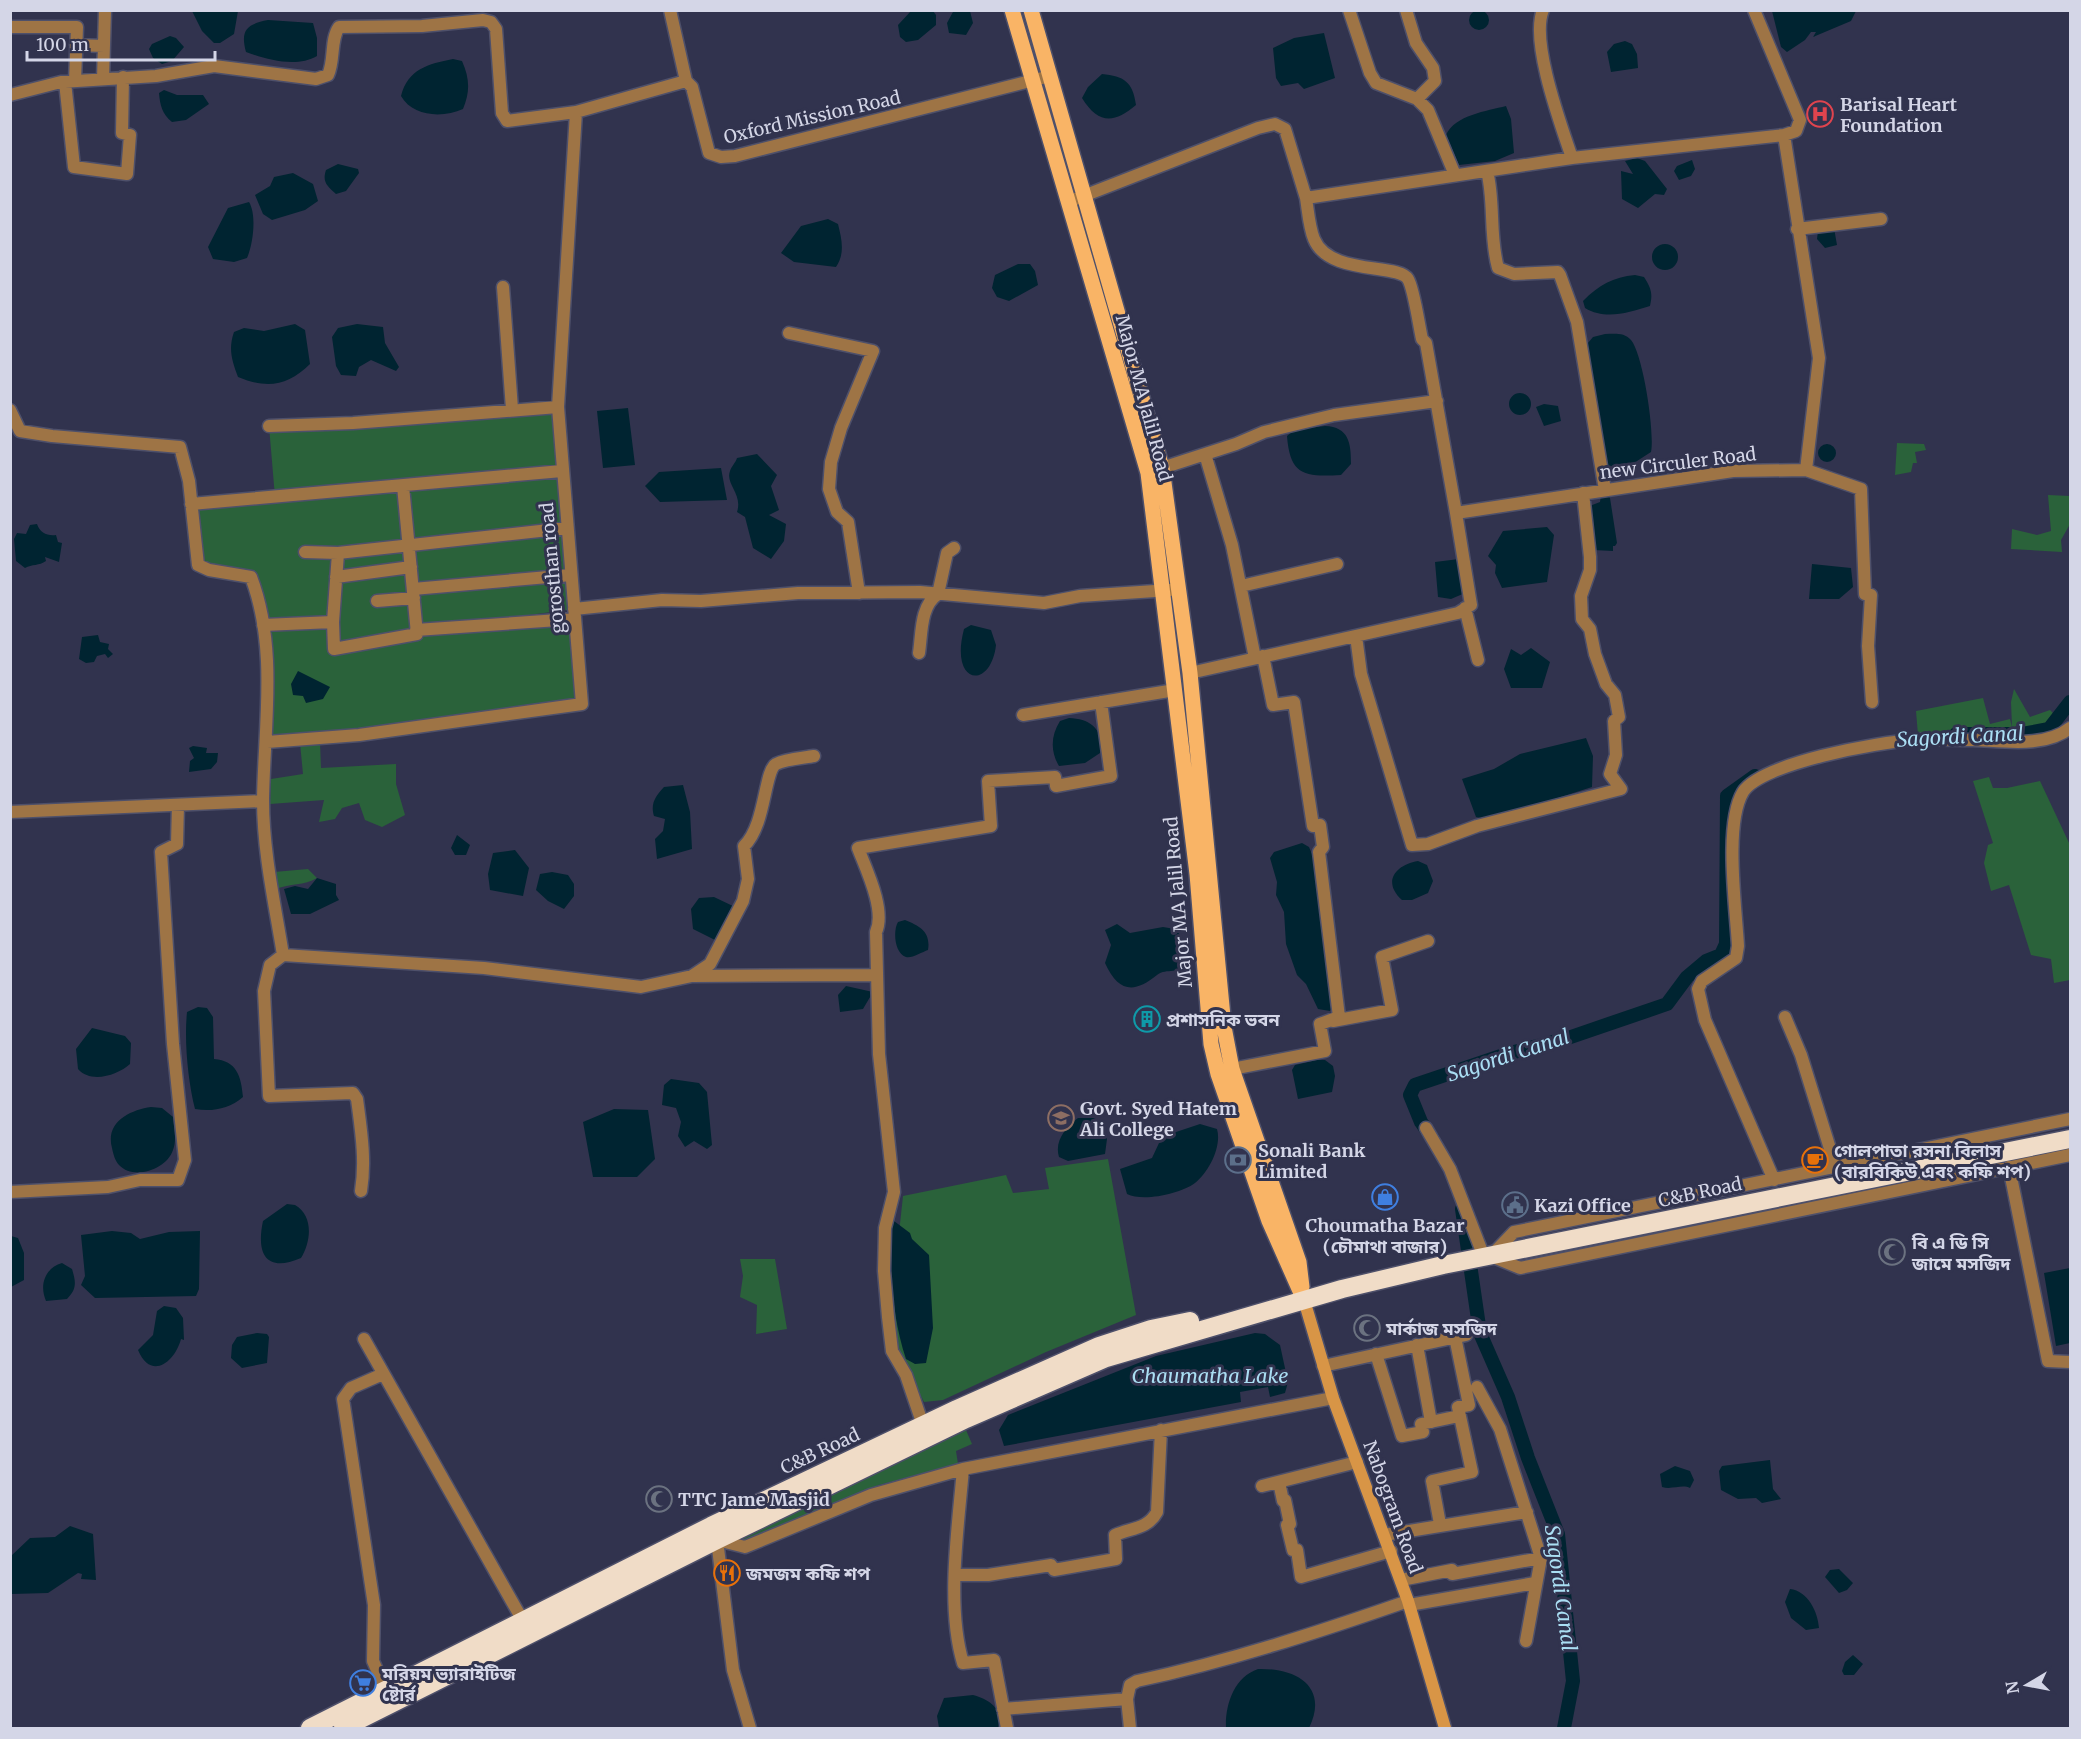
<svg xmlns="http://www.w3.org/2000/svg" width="2081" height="1739" font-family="Merriweather,'Noto Sans Bengali',serif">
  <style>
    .green { fill: #2a623a }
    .water { fill: #002431 }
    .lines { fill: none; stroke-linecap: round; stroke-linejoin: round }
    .canal { stroke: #002431; stroke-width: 14 }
    .street-casing { stroke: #4e506a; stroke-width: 15 }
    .secondary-casing { stroke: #4e506a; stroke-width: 15 }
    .primary-casing { stroke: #4e506a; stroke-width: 18 }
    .highway-casing { stroke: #4e506a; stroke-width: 21 }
    .street { stroke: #9e7445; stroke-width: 12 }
    .secondary { stroke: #d89546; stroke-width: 12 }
    .primary { stroke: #f9b466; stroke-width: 15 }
    .highway { stroke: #f0dcc7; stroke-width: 18 }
    .labels { text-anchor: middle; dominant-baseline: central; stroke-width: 6; stroke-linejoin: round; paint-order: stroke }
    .poi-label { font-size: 18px; font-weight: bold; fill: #d4d6e7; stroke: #31334e; text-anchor: start }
    .street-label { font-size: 18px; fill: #d4d6e7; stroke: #31334e }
    .water-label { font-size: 20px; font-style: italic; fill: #aadef3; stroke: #31334e }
  </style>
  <rect width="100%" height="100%" fill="#31334e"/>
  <path class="green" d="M558 407 574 609 431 628 573 619 582 704 267 742 263 625 251 577 198 565 191 504 275 497 269 426Z
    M1897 443 1924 444 1926 450 1915 452 1917 463H1913L1911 472 1895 475Z
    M2048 495 2070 496V524L2061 540 2062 552 2011 549 2012 529 2037 535 2051 531Z
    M2014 689 2030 717 2050 710 2053 713 2040 730 2013 735H1918L1916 711 1983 698 1990 724 2010 719 2012 727 2011 702Z
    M320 742 321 768 396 764V784L405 815 382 827 365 820 359 803 342 808 335 819 319 822 324 800 270 804 271 779 303 774 300 743Z
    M1989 777 1993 788H2007L2040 781 2070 845V980L2054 983 2051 959 2031 955 2009 885 1991 891 1984 863 1988 845 1993 843 1973 781Z
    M308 869 317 878C304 886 290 883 276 889L274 872Z
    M1108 1159 1136 1315 1046 1352 943 1400 924 1402 902 1360 890 1317 903 1196 1006 1175 1013 1193 1049 1189 1045 1168Z
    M740 1259H775L787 1329 756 1334 757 1305 740 1297 743 1276Z
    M963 1423 972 1444 956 1451 958 1464 879 1485 744 1542 738 1529Z"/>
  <path class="water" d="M954 10 970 11 973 23 966 35 949 33 947 23Z
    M1469 20a10 10 0 1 1 20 0a10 10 0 1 1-20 0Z
    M192 11H238L234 34 220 43H214L202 31Z
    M911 11H933L936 15V25L918 40 906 42 900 37 898 25Z
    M1772 11 1856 10V11L1851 21 1813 37 1816 32H1811L1805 40 1787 52 1781 47Z
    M268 20 313 23 317 38V56C297 68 267 60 246 52 240 30 247 24 268 20Z
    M1324 33 1335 78 1304 89 1298 83 1281 86 1276 78 1273 48 1294 38Z
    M170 36 176 38 184 47 172 61 162 64 153 58 149 49 152 44Z
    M1625 41 1632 44 1637 54 1638 68 1611 72 1607 52 1614 44Z
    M453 59 462 61C470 79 470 92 463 109 443 118 413 117 401 96 408 69 428 64 453 59Z
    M1102 74C1124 76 1133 82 1136 105 1114 124 1098 124 1082 98L1088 87Z
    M164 90 177 95H203L209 104 186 120 172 122C162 114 160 105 159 93Z
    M1506 106 1511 119 1514 153 1495 161 1459 165 1446 135C1455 115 1487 111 1506 106Z
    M1637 158 1645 161 1667 189 1664 195 1655 194 1638 208 1622 199 1621 171 1633 174 1625 161Z
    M1692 160 1695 169 1691 176 1679 180 1674 171 1677 166Z
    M338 164 358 169 359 173 346 191 336 194C327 186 322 182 326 170Z
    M293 173 313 184 318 201 305 210 272 220 263 214 255 195 270 186 274 177Z
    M249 202C257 215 253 245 247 258L234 262 213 259 208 247 228 208Z
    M828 219 838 224C842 240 845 254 836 267L794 262 781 253 801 226Z
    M1834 228 1837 245 1825 248 1817 239 1818 231Z
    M1652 257a13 13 0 1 1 26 0a13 13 0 1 1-26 0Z
    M1018 264H1030L1035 271 1038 285 1009 301 997 297 992 288 995 275Z
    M1635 275 1644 277C1651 288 1653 293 1650 306 1628 313 1605 320 1585 308L1583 301C1599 285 1613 277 1635 275Z
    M295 324 305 330 310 364C288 386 267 389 238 377 232 361 228 349 234 332L244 328 264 331Z
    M357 324 383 327 385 343 399 367 396 371 371 360 359 367 356 376 341 375 336 366 332 337 338 328Z
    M1605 334C1614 334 1624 332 1631 340 1643 354 1655 433 1651 452L1620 472 1609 471 1587 361 1588 343 1593 337Z
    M1509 404a11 11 0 1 1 22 0a11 11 0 1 1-22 0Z
    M1544 404 1558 406 1561 421 1544 426 1536 407Z
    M628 408 635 465 603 468 597 411Z
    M1325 426C1349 427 1351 443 1351 464L1341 475C1305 477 1290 476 1287 436L1294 430Z
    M1818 453a9 9 0 1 1 18 0a9 9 0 1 1-18 0Z
    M757 454 777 475 771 486 779 510 769 515 786 524 784 541 771 559 753 548 745 517 737 512C743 494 725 484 730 471 731 467 736 462 737 458Z
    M721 468 727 500 660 502 645 486 659 472Z
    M1607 494 1610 498 1617 543 1615 546H1613V551L1593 550 1587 507 1600 502 1601 495Z
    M37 524C40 533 47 536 56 535L58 542 62 543 59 562 45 557 46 561C39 566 32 564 25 568L16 561 14 539 17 533 26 534 30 525Z
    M1547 527 1554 535 1547 582 1502 588 1495 573 1496 565 1488 556 1503 531Z
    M1459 559 1465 593 1451 599 1438 597 1435 562Z
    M1812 564 1851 568 1853 587 1839 599H1809Z
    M971 625 991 630 996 645C991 690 949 686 964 629Z
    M98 635 100 642 109 644 108 649 113 654 108 658 105 654 97 656 94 662 86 663 79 659 82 637Z
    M1531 648 1550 662 1542 688H1511L1504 669 1511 649 1521 655Z
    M298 671 330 687 323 699 306 703 303 696 293 695 291 684Z
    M1069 718C1092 719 1104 730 1100 753L1085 763 1059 766C1050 751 1051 735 1060 721Z
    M1586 738 1593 756 1592 787 1489 820 1476 817 1462 779 1494 769 1520 754Z
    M193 746 207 748 206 753H218L217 762 211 769 189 772 190 761 194 758 189 748Z
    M683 785 690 812 692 849 657 859 655 839 663 831 665 819 654 816C650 803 656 796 664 787Z
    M457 835 470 845 466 855H455L451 848Z
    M1302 843 1309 847 1315 861 1333 1007 1330 1011 1318 1009 1306 984 1297 975 1286 944 1284 912 1276 895 1277 882 1270 858 1274 852Z
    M515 850 529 868 523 896 490 890 488 874 493 853Z
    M1418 861 1427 865 1433 881 1428 893 1412 900H1402C1382 882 1395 865 1418 861Z
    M552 872 568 875 574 884V896L564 909 548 901 536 890 540 874Z
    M317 878 336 884V895L339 900 310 914H291L284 889 295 886 308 889Z
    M714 897 735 907 715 940 693 929 691 909 699 898Z
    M905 920C920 926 931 932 928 950 922 952 911 959 906 957 894 953 893 930 898 922Z
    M1117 924 1130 933 1163 927 1175 929 1186 942 1189 959C1179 977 1167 967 1157 975 1134 994 1118 992 1105 963L1111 945 1105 930Z
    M846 986 873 992 863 1009 840 1012 838 995Z
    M198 1007 207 1008 213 1017 214 1059C237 1061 241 1076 243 1097 229 1109 212 1112 195 1109 188 1081 184 1041 187 1012Z
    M92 1028 125 1036 131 1043 130 1064C118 1075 91 1084 78 1069L76 1049Z
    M1317 1060H1325L1333 1066 1335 1076 1332 1092 1298 1099 1292 1070 1295 1065Z
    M671 1079 699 1083 707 1092 712 1145 707 1149 694 1141 685 1147 678 1136 681 1122 676 1108 662 1105 664 1085Z
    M151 1107 162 1108 173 1117C174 1127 177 1140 173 1150 167 1169 134 1181 119 1165 115 1161 113 1153 112 1148 105 1122 130 1110 151 1107Z
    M614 1109 648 1110 655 1159 637 1177H593L583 1122Z
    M1078 1118H1093L1103 1122 1107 1139 1105 1154 1068 1161 1059 1157C1054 1141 1066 1127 1078 1118Z
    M1200 1124 1217 1129C1222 1146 1209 1172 1195 1183 1180 1194 1143 1202 1127 1194L1120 1169 1152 1158 1159 1143 1173 1133Z
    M287 1204 295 1205C314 1216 311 1242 301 1258 266 1273 256 1254 263 1221Z
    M894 1221 910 1233 912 1239 929 1255 933 1328 926 1363 915 1364 906 1359C892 1317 890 1272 891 1227Z
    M112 1231 131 1233 140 1239 169 1232 200 1231 199 1289 196 1296 95 1298 81 1285 85 1276 81 1235Z
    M11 1236 18 1238 24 1253V1280L11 1287Z
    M62 1263 72 1269C76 1282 77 1289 67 1299L46 1301C39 1285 45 1268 62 1263Z
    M2070 1268V1343L2056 1346 2044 1273Z
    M164 1306 176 1308 183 1318 184 1340 181 1339C175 1362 151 1381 138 1350L153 1335 157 1311Z
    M257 1333 267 1334 269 1337 267 1363 242 1368 231 1358 232 1345 237 1337Z
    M1255 1333 1265 1334 1280 1345 1288 1382 1285 1393 1270 1397 1268 1387 1240 1392 1241 1402 1004 1446 999 1430 1008 1415 1156 1356Z
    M1770 1460 1773 1489 1781 1499 1762 1503 1756 1498 1738 1499 1721 1490 1719 1471 1722 1466Z
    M1675 1466 1690 1471 1694 1480 1690 1488C1682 1484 1672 1490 1662 1487L1660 1474Z
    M70 1526 93 1534 96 1580 81 1579 82 1574 78 1573 48 1593 12 1594 11 1556 30 1538 55 1537Z
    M1839 1569 1853 1583 1847 1590 1839 1593 1825 1577 1830 1570Z
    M1790 1589C1808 1591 1818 1612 1819 1628L1806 1630 1791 1618 1785 1602Z
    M1853 1655 1863 1664 1854 1675H1844L1842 1671 1845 1662Z
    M1258 1669C1297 1668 1329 1687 1309 1728H1226C1225 1705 1234 1677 1258 1669Z
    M973 1695C991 1700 1003 1709 998 1728H939L937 1716 944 1698Z"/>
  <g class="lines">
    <path class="canal" d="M1956 734H2022L2049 729 2070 702
      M1433 1139 1421 1122 1410 1095 1415 1085 1510 1053 1565 1039 1667 1004 1687 977 1706 961 1721 955 1726 944 1727 796 1755 776
      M1462 1209 1480 1333 1508 1397 1528 1458 1558 1534 1573 1681 1564 1728"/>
    <g class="street-casing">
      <path id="street" d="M670 10 686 81
        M1349 10 1370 73 1376 83 1417 99 1428 110 1455 175
        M1406 10 1416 43 1433 68 1435 81 1417 99
        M1543 10C1530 41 1561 125 1572 158
        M10 27H77L75 81
        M76 45 104 46
        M103 79 105 10
        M65 82 74 167 127 174 130 135 122 133 123 77
        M10 95 61 82 156 76 214 66 316 79 328 75C335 60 330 40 339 27L422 26 483 20 491 22 496 29 502 113 507 121 576 112 686 81 692 87 709 153 721 157 735 156 1050 76
        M1487 171C1495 202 1489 236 1498 268L1514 274 1558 272 1560 275 1577 322 1605 490
        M1306 198C1308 210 1309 227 1314 239 1329 276 1399 263 1408 279 1414 289 1419 326 1422 339L1426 343 1456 513
        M1068 202 1258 128 1275 124 1285 129 1306 198 1572 158 1784 135
        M1797 229 1881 219
        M503 287 512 409
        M789 333 873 351 841 428 831 462 829 489 837 512 848 522 859 593
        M10 410 20 431 52 436 180 447 189 481 198 565 209 570 251 577C278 648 264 727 263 800 263 852 275 905 283 955
        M269 426 353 423 558 407
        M1205 454 1232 545 1255 658
        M1162 468 1236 444 1264 432 1334 415 1437 401
        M1806 470 1861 489 1865 594 1871 595 1868 646 1872 702
        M191 504 562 471
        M305 552 338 553
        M336 577 411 567
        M1241 586 1337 564
        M413 589 571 575
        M377 601 414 598
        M1465 608 1478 660
        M574 609 662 600 701 601 798 593 920 592 1044 603 1080 596 1170 590
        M333 622 338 553 567 528
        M263 625 333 622 334 649 417 634 403 486
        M416 630 573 619
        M1356 636 1361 674 1412 845 1428 844 1477 826 1621 789 1610 774 1616 755 1614 721 1619 717 1615 695 1606 684 1595 654 1590 629 1582 619 1581 596 1590 570V557L1583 493
        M919 653C922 633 920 606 938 594L947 553 954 548
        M1190 673 1458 613 1471 605 1456 513 1733 471 1806 470 1819 358 1784 135 1796 131 1800 120 1754 10
        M1023 715 1175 690
        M267 742 359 735 582 704 558 407 576 112
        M10 812 263 801
        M692 976 710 964 743 901 748 879 744 846C766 825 764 771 776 764 786 759 803 758 814 756
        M1785 1017 1801 1055 1836 1168
        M1333 1021 1392 1010 1382 957 1428 941
        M1232 1069 1325 1051 1320 1024 1339 1017 1319 852 1323 847 1320 825 1313 826 1294 702 1273 705 1263 656
        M2070 1119 1514 1232 1491 1256 1520 1268 2070 1155
        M1426 1128 1450 1169 1484 1257
        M2009 1167 2048 1361 2070 1362
        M1774 1180 1705 1020 1698 989 1702 981 1736 958 1738 946C1736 908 1724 824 1743 792 1761 763 1879 742 1914 740 1934 739 1954 740 1973 740 2004 741 2045 748 2070 728
        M361 1191C366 1160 361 1130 357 1099L353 1093 269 1096 264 991 270 965 283 955 484 968 641 987 692 976 877 975
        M10 1192 108 1187 140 1180H178L185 1160 173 1044 161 852 177 844 178 805
        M364 1339 523 1621
        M1417 1345 1431 1422
        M1376 1354 1402 1436 1423 1432 1421 1424 1459 1416
        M1323 1366 1466 1335
        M383 1374 351 1388 343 1399 374 1605 373 1661 386 1690
        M1477 1387 1500 1429 1541 1558 1526 1641
        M923 1425 906 1375 892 1351 888 1317 884 1271 885 1228 894 1192 879 1054 876 932C886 910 866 869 858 848L991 826 988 781 1055 777 1056 786 1111 776 1101 702
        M963 1469C958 1528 946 1606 963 1663L994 1660 1007 1728
        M1279 1482 1283 1501 1285 1500 1290 1524 1287 1525 1293 1550H1297L1301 1577 1391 1551
        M1262 1486 1357 1462
        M1440 1524 1432 1481 1472 1472 1458 1407 1469 1405 1455 1337
        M1384 1535 1527 1512
        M955 1575H988L1051 1565 1054 1570 1116 1559 1115 1535C1131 1528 1148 1529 1157 1512L1161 1430
        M1401 1580 1452 1570V1574L1541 1558
        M1409 1605 1535 1583
        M1127 1699 1130 1728
        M1003 1709 1127 1699 1130 1685 1137 1681C1230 1661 1319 1632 1408 1601
        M750 1728 733 1670 717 1540 745 1547 871 1495 963 1469 1333 1398"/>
    </g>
    <g class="secondary-casing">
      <path id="secondary" d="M1304 1300 1333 1398 1408 1601 1445 1728"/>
    </g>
    <g class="primary-casing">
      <path id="primary" d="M1012 10 1148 473 1197 874 1211 1044 1218 1074 1269 1221 1304 1300
        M1031 10 1162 468 1190 673 1224 1027 1232 1069 1299 1262 1302 1287"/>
    </g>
    <g class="highway-casing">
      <path id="highway" d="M310 1728 711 1526 957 1409 1099 1346 1151 1329 1190 1321
        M343 1728 717 1540 966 1419 1106 1358 1342 1289 1443 1265 2070 1139"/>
    </g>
    <use href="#street" class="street"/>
    <use href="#secondary" class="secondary"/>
    <use href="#primary" class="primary"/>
    <use href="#highway" class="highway"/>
  </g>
  <defs>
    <g id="hospital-ring" transform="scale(1.35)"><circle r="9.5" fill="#31334e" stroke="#e0444e" stroke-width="1.5"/><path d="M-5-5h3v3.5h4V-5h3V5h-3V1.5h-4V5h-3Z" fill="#e0444e"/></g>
    <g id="building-ring" transform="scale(1.35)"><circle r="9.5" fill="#31334e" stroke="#0f9aa8" stroke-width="1.5"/><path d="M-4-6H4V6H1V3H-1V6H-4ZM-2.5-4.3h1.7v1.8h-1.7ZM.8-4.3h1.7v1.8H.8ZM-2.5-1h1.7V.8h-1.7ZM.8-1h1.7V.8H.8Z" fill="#0f9aa8"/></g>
    <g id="university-ring" transform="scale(1.35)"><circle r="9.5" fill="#31334e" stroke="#8d6e63" stroke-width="1.5"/><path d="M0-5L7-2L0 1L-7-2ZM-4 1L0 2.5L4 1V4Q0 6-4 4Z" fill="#8d6e63"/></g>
    <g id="bank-ring" transform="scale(1.35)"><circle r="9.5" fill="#31334e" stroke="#5c6f8a" stroke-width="1.5"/><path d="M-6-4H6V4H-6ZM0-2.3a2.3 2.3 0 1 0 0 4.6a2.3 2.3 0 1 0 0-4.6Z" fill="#5c6f8a"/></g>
    <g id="cafe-ring" transform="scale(1.35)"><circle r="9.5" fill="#31334e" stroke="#e8710a" stroke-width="1.5"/><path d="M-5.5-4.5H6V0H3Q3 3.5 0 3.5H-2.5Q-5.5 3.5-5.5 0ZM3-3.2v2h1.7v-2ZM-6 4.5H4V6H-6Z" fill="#e8710a"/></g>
    <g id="shop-ring" transform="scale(1.35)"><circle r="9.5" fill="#31334e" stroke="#3f7fe0" stroke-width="1.5"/><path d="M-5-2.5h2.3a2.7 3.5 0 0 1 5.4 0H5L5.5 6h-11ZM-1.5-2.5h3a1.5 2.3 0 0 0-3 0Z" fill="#3f7fe0"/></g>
    <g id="civic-ring" transform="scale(1.35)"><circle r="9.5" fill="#31334e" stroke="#5c6f8a" stroke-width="1.5"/><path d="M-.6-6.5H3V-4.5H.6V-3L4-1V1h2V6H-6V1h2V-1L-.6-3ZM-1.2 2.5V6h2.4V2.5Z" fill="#5c6f8a"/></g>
    <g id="mosque-ring" transform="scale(1.35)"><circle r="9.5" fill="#31334e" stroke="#6b7280" stroke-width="1.5"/><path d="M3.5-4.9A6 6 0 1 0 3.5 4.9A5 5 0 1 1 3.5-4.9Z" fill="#6b7280"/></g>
    <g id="restaurant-ring" transform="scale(1.35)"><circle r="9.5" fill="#31334e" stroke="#e8710a" stroke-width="1.5"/><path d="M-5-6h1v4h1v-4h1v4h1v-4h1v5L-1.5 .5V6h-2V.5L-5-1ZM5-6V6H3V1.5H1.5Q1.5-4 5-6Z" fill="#e8710a"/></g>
    <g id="supermarket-ring" transform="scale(1.35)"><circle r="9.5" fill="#31334e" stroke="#3f7fe0" stroke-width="1.5"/><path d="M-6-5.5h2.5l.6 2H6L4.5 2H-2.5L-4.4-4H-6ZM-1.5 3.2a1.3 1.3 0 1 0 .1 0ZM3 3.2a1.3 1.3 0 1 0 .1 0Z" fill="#3f7fe0"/></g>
  </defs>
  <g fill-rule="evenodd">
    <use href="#hospital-ring" x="1820" y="114"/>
    <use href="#building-ring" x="1147" y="1019"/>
    <use href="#university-ring" x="1061" y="1118"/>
    <use href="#bank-ring" x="1238" y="1160"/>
    <use href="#cafe-ring" x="1815" y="1160"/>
    <use href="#shop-ring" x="1385" y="1197"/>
    <use href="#civic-ring" x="1515" y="1205"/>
    <use href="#mosque-ring" x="1892" y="1252"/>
    <use href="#mosque-ring" x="1367" y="1328"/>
    <use href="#mosque-ring" x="659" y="1499"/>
    <use href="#restaurant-ring" x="727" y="1573"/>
    <use href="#supermarket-ring" x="363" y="1683"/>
  </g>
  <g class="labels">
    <g class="poi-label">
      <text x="1840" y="104">Barisal Heart<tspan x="1840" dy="21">Foundation</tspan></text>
      <text x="1166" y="1019">প্রশাসনিক ভবন</text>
      <text x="1080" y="1108">Govt. Syed Hatem<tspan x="1080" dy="21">Ali College</tspan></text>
      <text x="1258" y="1150">Sonali Bank<tspan x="1258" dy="21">Limited</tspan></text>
      <text x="1834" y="1150">গোলপাতা রসনা বিলাস<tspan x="1834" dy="21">(বারবিকিউ এবং কফি শপ)</tspan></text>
      <text x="1534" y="1205">Kazi Office</text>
      <text x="1385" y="1225" text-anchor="middle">Choumatha Bazar<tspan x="1385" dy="21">(চৌমাথা বাজার)</tspan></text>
      <text x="1912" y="1242">বি এ ডি সি<tspan x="1912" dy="21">জামে মসজিদ</tspan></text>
      <text x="1386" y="1328">মার্কাজ মসজিদ</text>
      <text x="678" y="1499">TTC Jame Masjid</text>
      <text x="746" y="1573">জমজম কফি শপ</text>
      <text x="382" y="1673">মরিয়ম ভ্যারাইটিজ<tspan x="382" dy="21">ষ্টোর্র</tspan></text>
    </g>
    <g class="street-label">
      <text transform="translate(812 117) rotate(-13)">Oxford Mission Road</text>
      <text transform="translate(1144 398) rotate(75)">Major MA Jalil Road</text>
      <text transform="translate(1678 463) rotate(-7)">new Circuler Road</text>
      <text transform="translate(552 568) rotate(-95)">gorosthan road</text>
      <text transform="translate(1178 902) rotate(-95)">Major MA Jalil Road</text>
      <text transform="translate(1700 1192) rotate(-12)">C&amp;B Road</text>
      <text transform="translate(820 1451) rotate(-25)">C&amp;B Road</text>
      <text transform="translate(1393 1507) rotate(70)">Nabogram Road</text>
    </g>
    <g class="water-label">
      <text transform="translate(1960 736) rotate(-3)">Sagordi Canal</text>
      <text transform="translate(1508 1055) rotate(-18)">Sagordi Canal</text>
      <text x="1210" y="1375">Chaumatha Lake</text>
      <text transform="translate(1561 1588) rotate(82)">Sagordi Canal</text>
    </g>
  </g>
  <rect width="2081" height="1739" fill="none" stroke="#d4d6e7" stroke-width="24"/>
  <g transform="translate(2027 1685) rotate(260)" stroke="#31334e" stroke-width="4.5" paint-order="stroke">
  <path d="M0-4.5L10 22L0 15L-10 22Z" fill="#d4d6e7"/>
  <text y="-9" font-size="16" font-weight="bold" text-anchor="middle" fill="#d4d6e7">N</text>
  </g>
  <path d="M27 51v9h188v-9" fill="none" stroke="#d4d6e7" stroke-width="3"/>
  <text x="36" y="51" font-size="18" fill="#d4d6e7" stroke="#31334e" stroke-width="4.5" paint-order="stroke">100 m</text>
</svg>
